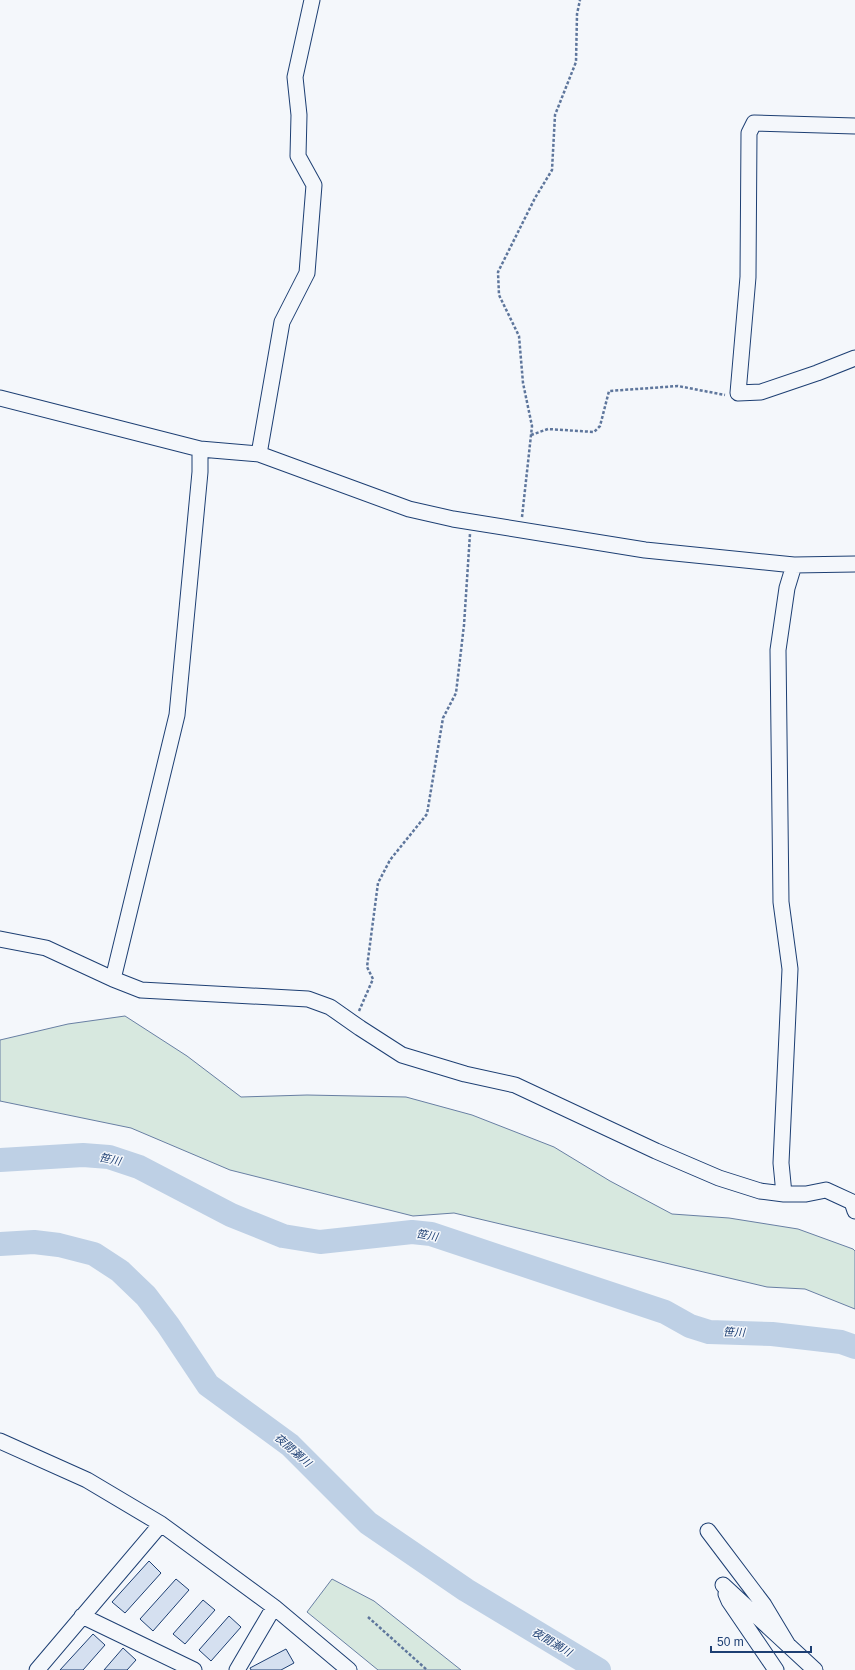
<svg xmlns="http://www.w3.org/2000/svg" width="855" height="1670" font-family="Arial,'Noto Sans JP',sans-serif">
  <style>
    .green { fill: #d7e8df; stroke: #687fa3 }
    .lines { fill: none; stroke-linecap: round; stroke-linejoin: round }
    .river { stroke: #bed0e5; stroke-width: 24 }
    .building { fill: #d5e0f0; stroke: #1d3f73 }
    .minor-casing { stroke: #1d3f73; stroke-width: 17 }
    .path { stroke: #5e769c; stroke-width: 2.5; stroke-dasharray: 3 2; stroke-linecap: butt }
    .minor { stroke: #f4f7fb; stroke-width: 15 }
    .labels { text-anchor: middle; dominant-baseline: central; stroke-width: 3; stroke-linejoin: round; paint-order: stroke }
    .water-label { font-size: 11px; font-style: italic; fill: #1d3f73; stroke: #f4f7fb }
  </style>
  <rect width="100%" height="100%" fill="#f4f7fb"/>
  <path class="green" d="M125 1016 187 1056 241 1097 307 1095 406 1097 472 1115 554 1147 610 1181 672 1214 729 1218 798 1229 853 1249 855 1251V1309L805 1289 767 1287 454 1213 413 1216 230 1170 131 1128 0 1101V1040L68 1024Z
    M332 1579 374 1601 461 1670H378L307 1612Z"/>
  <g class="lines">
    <path class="river" d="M0 1160 83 1155 109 1157 139 1167 231 1215 283 1236 320 1242 412 1232 431 1234 665 1312 690 1326 709 1332 772 1334 841 1342 855 1347
      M0 1244 34 1242 59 1245 94 1254 120 1271 146 1296 168 1325 208 1385 290 1445 368 1523 466 1590 599 1670"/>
  </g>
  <path class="building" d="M149 1561 161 1573 125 1613 112 1602Z
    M176 1579 189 1590 153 1631 140 1619Z
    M203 1600 215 1610 185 1644 173 1634Z
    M229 1616 241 1627 211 1661 199 1650Z
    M93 1634 105 1645 83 1670H60Z
    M123 1648 136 1660 127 1670H104Z
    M286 1649 294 1663 281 1670H251L250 1668Z"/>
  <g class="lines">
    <g class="minor-casing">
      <path id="minor" d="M855 126 754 123 749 133 748 277 738 393 761 392 817 373 855 358
        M0 398 200 449 259 454 409 509 453 519 645 550 794 565 855 564
        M259 454 282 322 307 273 314 185 298 156 299 115 295 77 312 0
        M0 939 46 948 113 979 141 990 308 999 330 1007 360 1028 402 1055 465 1074 515 1085 656 1151 719 1178 760 1191 784 1194H806L826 1190 852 1202 855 1211
        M113 979 177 715 200 472V449
        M784 1194 781 1163 790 969 781 902 778 650 787 588 794 565
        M0 1441 87 1480 161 1524 274 1607 349 1670
        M708 1531 764 1605 788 1645
        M723 1585 815 1670
        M726 1594 729 1601 776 1670
        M82 1616 194 1670
        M37 1670 161 1524
        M237 1670 274 1607"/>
    </g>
    <path class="path" d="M531 435 548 429 594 432 600 426 609 391 678 386 725 395
      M522 517 532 426 523 383 519 336 499 295 498 272 535 198 552 170 555 115 576 62 577 14 580 0
      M359 1011 373 979 367 967 378 883 390 860 427 814 443 718 456 693 464 625 470 534
      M368 1617 427 1670"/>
    <use href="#minor" class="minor"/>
  </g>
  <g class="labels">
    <g class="water-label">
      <text transform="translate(110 1159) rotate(12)">笹川</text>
      <text transform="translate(427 1235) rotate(10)">笹川</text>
      <text transform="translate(734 1332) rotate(2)">笹川</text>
      <text transform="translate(293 1450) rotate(41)">夜間瀬川</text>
      <text transform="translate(552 1642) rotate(31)">夜間瀬川</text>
    </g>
  </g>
  <path d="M711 1646v6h100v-6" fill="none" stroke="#1d3f73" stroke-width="2"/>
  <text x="717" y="1646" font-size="12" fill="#1d3f73" stroke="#f4f7fb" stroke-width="3" paint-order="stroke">50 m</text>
</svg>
